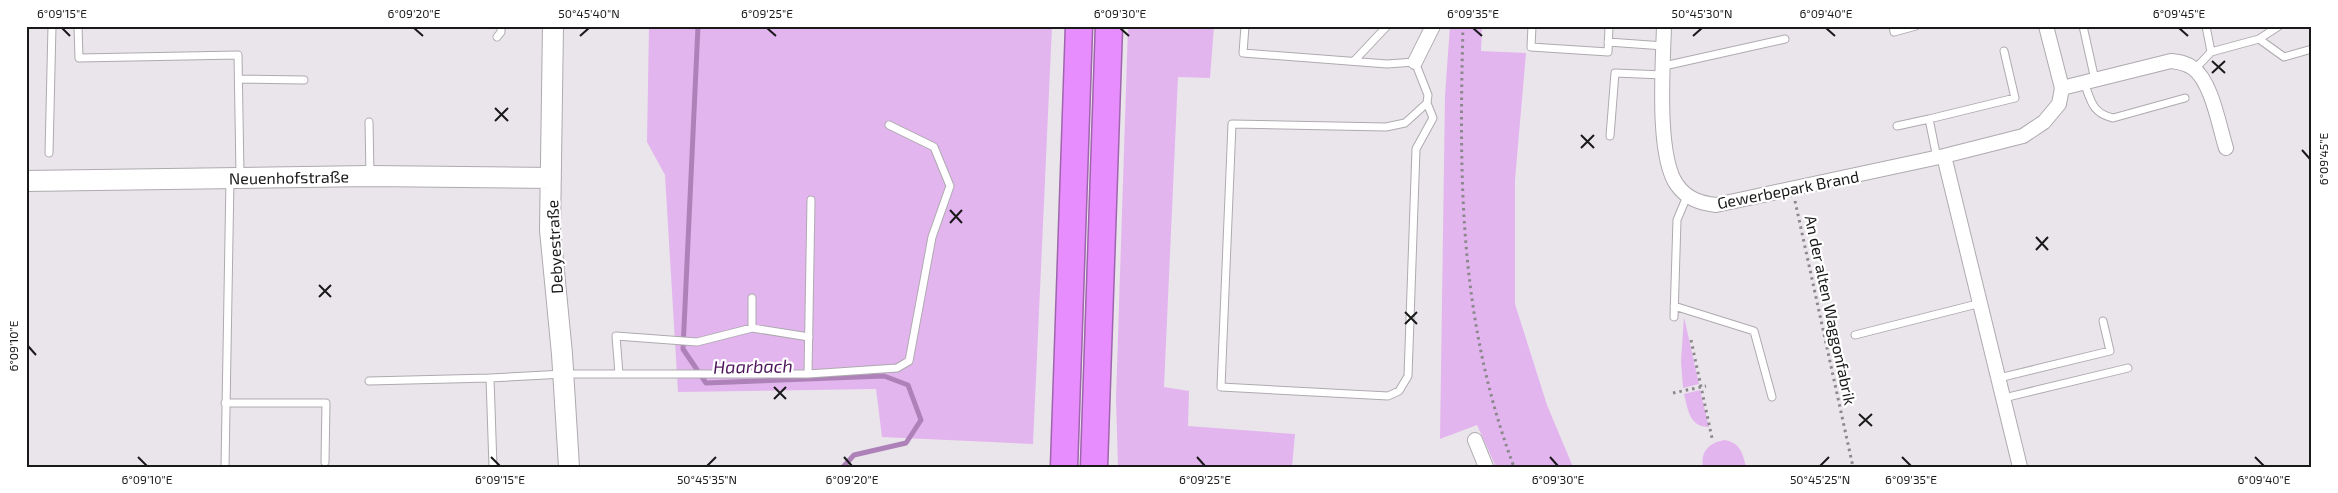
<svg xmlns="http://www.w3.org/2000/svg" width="2338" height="493" font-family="'Exo 2',sans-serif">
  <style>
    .green { fill: #e3b5ee }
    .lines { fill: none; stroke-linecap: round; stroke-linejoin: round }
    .stream { stroke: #ae82b9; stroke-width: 5 }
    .lane-casing { stroke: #aeaaaf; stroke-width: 9 }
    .street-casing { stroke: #aeaaaf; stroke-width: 16 }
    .secondary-casing { stroke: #aeaaaf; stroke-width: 22 }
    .highway-casing { stroke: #9f64ae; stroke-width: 29 }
    .path { stroke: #8b888c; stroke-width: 3; stroke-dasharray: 2.5 4; stroke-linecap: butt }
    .lane { stroke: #fff; stroke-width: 7 }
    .street { stroke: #fff; stroke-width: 14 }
    .secondary { stroke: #fff; stroke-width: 20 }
    .highway { stroke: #e78dfd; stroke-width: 26 }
    .ticks { fill: none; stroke: #1a191a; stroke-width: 2 }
    .labels { text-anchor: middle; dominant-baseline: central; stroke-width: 4.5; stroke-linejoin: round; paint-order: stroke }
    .street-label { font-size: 16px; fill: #1a191a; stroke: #fff }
    .water-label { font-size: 18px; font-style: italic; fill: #4d165a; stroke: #fff }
    .neatline { fill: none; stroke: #1a191a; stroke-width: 2 }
    .ticks-label { font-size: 12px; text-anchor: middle; fill: #1a191a }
  </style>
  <rect width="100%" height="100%" fill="#eae5eb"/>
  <path class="green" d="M649 26H1052L1033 444 882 437 876 389 678 392 665 175 647 142Z
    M1128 26H1214L1210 78 1178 77 1164 387 1189 391 1188 426 1295 434 1292 467H1118L1116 399Z
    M1450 26H1482L1481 51 1526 53 1515 180V304L1547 405 1573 467H1496L1477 425 1440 439 1445 95Z
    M1684 317 1699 384 1683 388 1681 361Z
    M1700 390 1709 427C1689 427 1688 409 1684 394Z
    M1725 440C1740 443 1743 453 1746 467H1703C1700 451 1710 442 1725 440Z"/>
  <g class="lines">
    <path class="stream" d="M698 26 683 349 706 383 884 376 908 385 921 420 906 443 854 455 843 467"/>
    <g class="lane-casing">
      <path id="lane" d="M78 26 79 58 238 55 240 175
        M1245 26 1243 53 1387 64 1415 62 1428 95 1427 103
        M1532 26 1531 47 1608 52 1609 26
        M1893 26 1894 32 1916 26
        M2083 26 2095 80
        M2206 26 2211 52
        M497 37 501 32V26
        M2259 39 2284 57 2312 49
        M1608 42 1664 46
        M1354 61 1387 26
        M1664 66 1785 39
        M2195 69 2211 52 2259 39 2279 26
        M239 79 304 80
        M2084 82C2091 101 2092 113 2113 118L2185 98
        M1427 103 1433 118 1416 149 1408 376 1399 391 1388 396 1221 387 1232 124 1386 127 1405 123Z
        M369 122 370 175
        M1897 126 1929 119
        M1610 136 1615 73 1663 75
        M49 153 52 26
        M1937 158 1929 119 2015 98 2004 51
        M1674 306 1754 331 1772 397
        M1674 317 1677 220 1687 196
        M752 328V298
        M1855 335 1981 303
        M619 374 616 336 697 342 752 328 809 337
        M808 374 811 200
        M1999 378 2110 351 2103 321
        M369 381 490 378
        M2004 398 2128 368
        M225 403H326L325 462
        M225 467 230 179
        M493 467 490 378 564 374H808L897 368 909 361 932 237 950 186 934 147 889 125"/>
    </g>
    <g class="street-casing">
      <path id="street" d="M1664 26C1663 64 1656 156 1677 185 1687 199 1700 203 1716 205L1944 156 2023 136 2044 122 2059 104 2062 88 2046 26
        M1415 62 1433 26
        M2062 88 2171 61C2180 62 2186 63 2193 68 2212 82 2219 126 2226 148
        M1944 156 2020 467
        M1475 440 1486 467"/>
    </g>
    <g class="secondary-casing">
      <path id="secondary" d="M553 26 550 230 562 354 569 467
        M26 181 370 176 551 178"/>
    </g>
    <g class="highway-casing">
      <path id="highway" d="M1064 467 1079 26
        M1094 467 1109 26"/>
    </g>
    <path class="path" d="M1463 26C1459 180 1459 320 1514 467
      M1795 201 1853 467
      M1691 340 1712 438
      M1673 393 1706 386"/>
    <use href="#lane" class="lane"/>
    <use href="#street" class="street"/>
    <use href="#secondary" class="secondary"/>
    <use href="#highway" class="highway"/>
  </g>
  <path class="ticks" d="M62 28 70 36M414 28 423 36M767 28 776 36M1120 28 1129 36M1473 28 1482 36M1826 28 1835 36M2179 28 2188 36M580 36 589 28M1693 36 1702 28M2212 61 2225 73M2212 73 2225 61M495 108 508 121M495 121 508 108M1581 135 1594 148M1581 148 1594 135M2302 150 2310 159M950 210 962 223M950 223 962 210M2036 237 2048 250M2036 250 2048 237M319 285 331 297M319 297 331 285M1405 312 1417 324M1405 324 1417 312M28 346 36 355M774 387 786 399M774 399 786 387M1859 414 1872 426M1859 426 1872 414M138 457 147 466M491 457 500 466M844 457 852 466M1197 457 1205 466M1550 457 1558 466M1902 457 1911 466M2255 457 2264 466M707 466 716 457M1820 466 1829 457"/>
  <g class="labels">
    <g class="street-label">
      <text transform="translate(289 177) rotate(-1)">Neuenhofstraße</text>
      <text transform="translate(1788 189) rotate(-11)">Gewerbepark Brand</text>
      <text transform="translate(554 247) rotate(-93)">Debyestraße</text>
      <text transform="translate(1831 310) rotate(78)">An der alten Waggonfabrik</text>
    </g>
    <g class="water-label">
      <text transform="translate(753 366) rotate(-1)">Haarbach</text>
    </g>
  </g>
  <rect width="2338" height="493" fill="none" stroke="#ffffff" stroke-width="55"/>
  <rect x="28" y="28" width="2282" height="438" class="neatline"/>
  <g class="ticks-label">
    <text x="62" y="18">6°09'15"E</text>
    <text x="414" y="18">6°09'20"E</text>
    <text x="589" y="18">50°45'40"N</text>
    <text x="767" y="18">6°09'25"E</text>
    <text x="1120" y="18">6°09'30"E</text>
    <text x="1473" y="18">6°09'35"E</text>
    <text x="1702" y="18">50°45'30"N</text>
    <text x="1826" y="18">6°09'40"E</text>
    <text x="2179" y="18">6°09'45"E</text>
    <text transform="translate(2324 159) rotate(-90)" y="4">6°09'45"E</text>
    <text transform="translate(14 346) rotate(-90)" y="4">6°09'10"E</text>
    <text x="147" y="484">6°09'10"E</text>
    <text x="500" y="484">6°09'15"E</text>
    <text x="707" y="484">50°45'35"N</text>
    <text x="852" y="484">6°09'20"E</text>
    <text x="1205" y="484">6°09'25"E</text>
    <text x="1558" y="484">6°09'30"E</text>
    <text x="1820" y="484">50°45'25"N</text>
    <text x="1911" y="484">6°09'35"E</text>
    <text x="2264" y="484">6°09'40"E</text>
  </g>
</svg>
